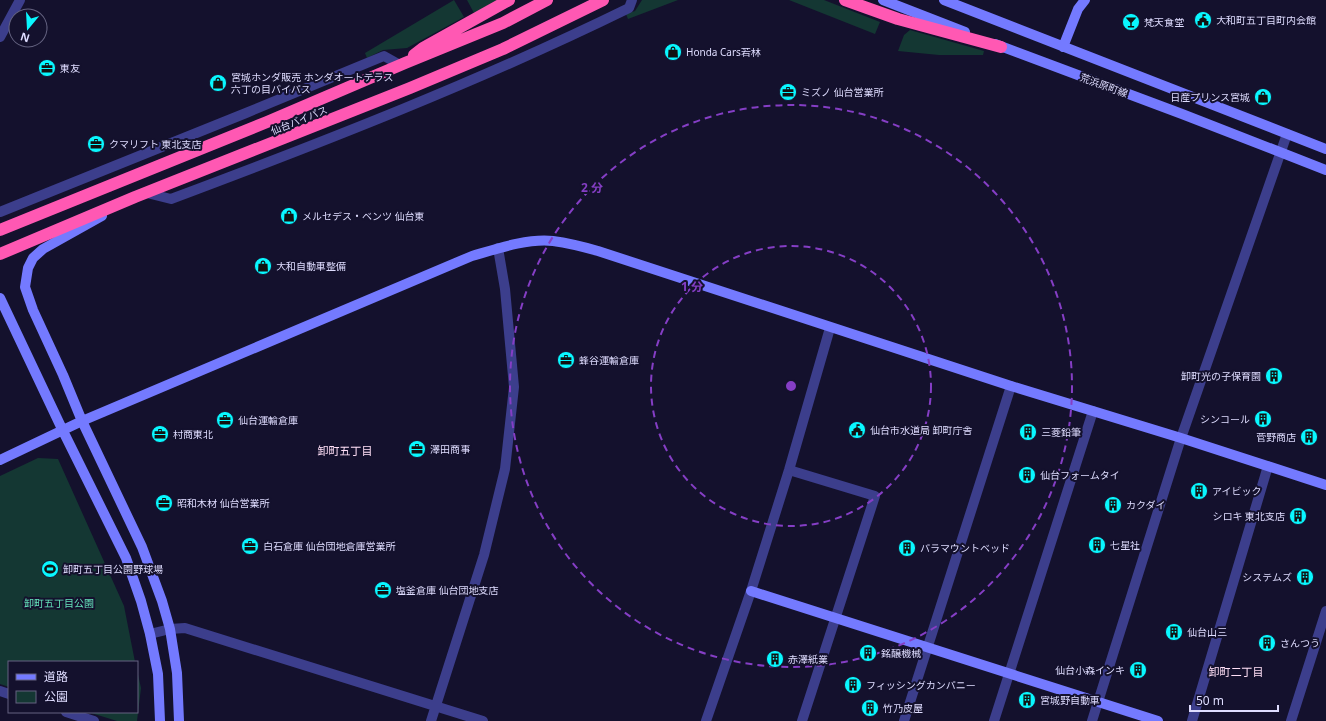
<svg xmlns="http://www.w3.org/2000/svg" width="1326" height="721" font-family="'Noto Sans','Noto Sans JP',sans-serif">
  <style>
    .green { fill: #143733 }
    .lines { fill: none; stroke-linecap: round; stroke-linejoin: round }
    .street { stroke: #3c3e8c; stroke-width: 10 }
    .secondary { stroke: #747aff; stroke-width: 10 }
    .highway { stroke: #ff58b3; stroke-width: 12 }
    .ring { fill: none; stroke: #853ec5; stroke-width: 2; stroke-dasharray: 7 5 }
    .labels { text-anchor: middle; dominant-baseline: central; stroke-width: 4; stroke-linejoin: round; paint-order: stroke }
    .poi-label { font-size: 10px; fill: #dfddff; stroke: #14112d; text-anchor: start }
    .street-label { font-size: 10px; fill: #dfddff; stroke: #14112d }
    .park-label { font-size: 10px; fill: #65e3bb; stroke: #14112d }
    .neighbourhood-label { font-size: 11px; fill: #ffdff6; stroke: #14112d }
    .centre { fill: #853ec5; stroke: #14112d; stroke-width: 2 }
    .ring-label { font-size: 12px; text-anchor: middle; font-weight: bold; fill: #853ec5; stroke: #14112d; stroke-width: 4; stroke-linejoin: round; paint-order: stroke }
  </style>
  <rect width="100%" height="100%" fill="#14112d"/>
  <path class="green" d="M454 0 464 17 407 48 383 50 367 58 365 53Z
    M467 0H497L474 13Z
    M642 0H678L628 19 626 14 635 11Z
    M789 0H824L880 22 875 34Z
    M910 30 984 51 983 55H939L898 51 904 35Z
    M38 458 58 459 124 606 135 662H9V687L0 684V476Z
    M137 670 141 688 137 721H117L88 712H137Z"/>
  <g class="lines">
    <path class="street" d="M0 37 20 0
      M147 193 171 199C326 141 480 81 629 8L632 0
      M0 212 246 113 384 56 400 65
      M789 470 875 496 802 721
      M150 634 170 629 185 628 483 721
      M0 691 9 694
      M66 712 94 721
      M431 721 484 555 505 469 514 387 505 289 498 248
      M706 721 751 591 789 470 830 328
      M904 721 1011 386
      M994 721 1093 411
      M1092 721 1181 438 1287 134
      M1192 721 1268 466
      M1291 721 1326 611"/>
    <path class="secondary" d="M883 0 965 32
      M944 0 1326 149
      M995 44 1182 114 1326 170
      M1063 47 1078 9 1085 0
      M102 216 43 249 33 258 28 268 25 287 33 310 63 375 82 421 142 547 162 601 170 629 177 673 179 721
      M0 298 63 431 126 558 141 601 150 634 158 674 160 721
      M0 460 82 421 472 256C496 249 528 238 553 241 568 243 584 247 598 251L1011 386 1181 438 1326 485
      M751 591 1158 721"/>
    <path class="highway" d="M845 0 898 19 1001 47
      M414 55 423 48 509 0
      M0 230 267 122 405 63 503 23 547 0
      M0 254 135 197 410 88 503 49 603 0"/>
  </g>
  <g class="ring">
    <circle cx="791" cy="386" r="140"/>
    <circle cx="791" cy="386" r="281"/>
  </g>
  <defs>
    <g id="civic-disc" transform="scale(0.9)"><circle r="9.5" fill="#09f7ff" stroke="#14112d"/><path d="M-.6-6.5H3V-4.5H.6V-3L4-1V1h2V6H-6V1h2V-1L-.6-3ZM-1.2 2.5V6h2.4V2.5Z" fill="#111"/></g>
    <g id="bar-disc" transform="scale(0.9)"><circle r="9.5" fill="#09f7ff" stroke="#14112d"/><path d="M-6-5H6L.8 .8V4.5H3.5V6h-7V4.5H-.8V.8Z" fill="#111"/></g>
    <g id="shop-disc" transform="scale(0.9)"><circle r="9.5" fill="#09f7ff" stroke="#14112d"/><path d="M-5-2.5h2.3a2.7 3.5 0 0 1 5.4 0H5L5.5 6h-11ZM-1.5-2.5h3a1.5 2.3 0 0 0-3 0Z" fill="#111"/></g>
    <g id="office-disc" transform="scale(0.9)"><circle r="9.5" fill="#09f7ff" stroke="#14112d"/><path d="M-6-3h4V-5.5h4V-3h4V5H-6ZM-1-4.5V-3h2v-1.5ZM-6 0V1H6V0Z" fill="#111"/></g>
    <g id="building-disc" transform="scale(0.9)"><circle r="9.5" fill="#09f7ff" stroke="#14112d"/><path d="M-4-6H4V6H1V3H-1V6H-4ZM-2.5-4.3h1.7v1.8h-1.7ZM.8-4.3h1.7v1.8H.8ZM-2.5-1h1.7V.8h-1.7ZM.8-1h1.7V.8H.8Z" fill="#111"/></g>
    <g id="stadium-disc" transform="scale(0.9)"><circle r="9.5" fill="#09f7ff" stroke="#14112d"/><path d="M0-5a6.5 5 0 1 0 0 10a6.5 5 0 1 0 0-10ZM-3.5-1.8h7v3.6h-7Z" fill="#111"/></g>
  </defs>
  <g fill-rule="evenodd">
    <use href="#civic-disc" x="1203" y="20"/>
    <use href="#bar-disc" x="1131" y="22"/>
    <use href="#shop-disc" x="673" y="52"/>
    <use href="#office-disc" x="47" y="68"/>
    <use href="#shop-disc" x="218" y="83"/>
    <use href="#office-disc" x="788" y="92"/>
    <use href="#shop-disc" x="1263" y="97"/>
    <use href="#office-disc" x="96" y="144"/>
    <use href="#shop-disc" x="289" y="216"/>
    <use href="#shop-disc" x="263" y="266"/>
    <use href="#office-disc" x="566" y="360"/>
    <use href="#building-disc" x="1274" y="376"/>
    <use href="#building-disc" x="1263" y="419"/>
    <use href="#office-disc" x="225" y="420"/>
    <use href="#civic-disc" x="857" y="430"/>
    <use href="#building-disc" x="1028" y="432"/>
    <use href="#office-disc" x="160" y="434"/>
    <use href="#building-disc" x="1309" y="437"/>
    <use href="#office-disc" x="417" y="449"/>
    <use href="#building-disc" x="1027" y="475"/>
    <use href="#building-disc" x="1199" y="491"/>
    <use href="#office-disc" x="164" y="503"/>
    <use href="#building-disc" x="1113" y="505"/>
    <use href="#building-disc" x="1298" y="516"/>
    <use href="#building-disc" x="1097" y="545"/>
    <use href="#office-disc" x="250" y="546"/>
    <use href="#building-disc" x="907" y="548"/>
    <use href="#stadium-disc" x="50" y="569"/>
    <use href="#building-disc" x="1305" y="577"/>
    <use href="#office-disc" x="383" y="590"/>
    <use href="#building-disc" x="1174" y="632"/>
    <use href="#building-disc" x="1267" y="643"/>
    <use href="#building-disc" x="868" y="653"/>
    <use href="#building-disc" x="775" y="659"/>
    <use href="#building-disc" x="1138" y="670"/>
    <use href="#building-disc" x="853" y="685"/>
    <use href="#building-disc" x="1027" y="700"/>
    <use href="#building-disc" x="870" y="708"/>
  </g>
  <g class="labels">
    <g class="poi-label">
      <text x="1216" y="20">大和町五丁目町内会館</text>
      <text x="1144" y="22">梵天食堂</text>
      <text x="686" y="52">Honda Cars若林</text>
      <text x="60" y="68">東友</text>
      <text x="231" y="77">宮城ホンダ販売 ホンダオートテラス<tspan x="231" dy="12">六丁の目バイパス</tspan></text>
      <text x="801" y="92">ミズノ 仙台営業所</text>
      <text x="1250" y="97" text-anchor="end">日産プリンス宮城</text>
      <text x="109" y="144">クマリフト 東北支店</text>
      <text x="302" y="216">メルセデス・ベンツ 仙台東</text>
      <text x="276" y="266">大和自動車整備</text>
      <text x="579" y="360">蜂谷運輸倉庫</text>
      <text x="1261" y="376" text-anchor="end">卸町光の子保育園</text>
      <text x="1250" y="419" text-anchor="end">シンコール</text>
      <text x="238" y="420">仙台運輸倉庫</text>
      <text x="870" y="430">仙台市水道局 卸町庁舎</text>
      <text x="1041" y="432">三菱鉛筆</text>
      <text x="173" y="434">村商東北</text>
      <text x="1296" y="437" text-anchor="end">菅野商店</text>
      <text x="430" y="449">澤田商事</text>
      <text x="1040" y="475">仙台フォームタイ</text>
      <text x="1212" y="491">アイビック</text>
      <text x="177" y="503">昭和木材 仙台営業所</text>
      <text x="1126" y="505">カクダイ</text>
      <text x="1285" y="516" text-anchor="end">シロキ 東北支店</text>
      <text x="1110" y="545">七星社</text>
      <text x="263" y="546">白石倉庫 仙台団地倉庫営業所</text>
      <text x="920" y="548">パラマウントベッド</text>
      <text x="63" y="569">卸町五丁目公園野球場</text>
      <text x="1292" y="577" text-anchor="end">システムズ</text>
      <text x="396" y="590">塩釜倉庫 仙台団地支店</text>
      <text x="1187" y="632">仙台山三</text>
      <text x="1280" y="643">さんつう</text>
      <text x="881" y="653">銘醸機械</text>
      <text x="788" y="659">赤澤紙業</text>
      <text x="1125" y="670" text-anchor="end">仙台小森インキ</text>
      <text x="866" y="685">フィッシングカンパニー</text>
      <text x="1040" y="700">宮城野自動車</text>
      <text x="883" y="708">竹乃皮屋</text>
    </g>
    <g class="street-label">
      <text transform="translate(1104 85) rotate(20)">荒浜原町線</text>
      <text transform="translate(299 120) rotate(-22)">仙台バイパス</text>
    </g>
    <g class="park-label">
      <text x="59" y="603">卸町五丁目公園</text>
    </g>
    <g class="neighbourhood-label">
      <text x="345" y="450">卸町五丁目</text>
      <text x="1236" y="671">卸町二丁目</text>
    </g>
  </g>
  <circle cx="791" cy="386" r="6" class="centre"/>
  <g class="ring-label">
    <text x="592" y="192">2 分</text>
    <text x="692" y="291">1 分</text>
  </g>
  <rect x="8" y="661" width="130" height="52" fill="#14112d" stroke="#656381"/>
  <rect x="16" y="674" width="20" height="6" fill="#747aff" stroke="#656381"/>
  <text x="44" y="681" font-size="12" fill="#dfddff">道路</text>
  <rect x="16" y="691" width="20" height="12" fill="#143733" stroke="#656381"/>
  <text x="44" y="701" font-size="12" fill="#dfddff">公園</text>
  <g transform="translate(28 28) rotate(198)"><circle r="19" fill="#14112d" stroke="#656381"/>
  <path d="M0-3L7 15L0 10L-7 15Z" fill="#09f7ff"/>
  <text y="-6" font-size="11" font-weight="bold" text-anchor="middle" fill="#dfddff">N</text>
  </g>
  <path d="M1190 705v6h88v-6" fill="none" stroke="#dfddff" stroke-width="2"/>
  <text x="1196" y="705" font-size="12" fill="#dfddff" stroke="#14112d" stroke-width="3" paint-order="stroke">50 m</text>
</svg>
